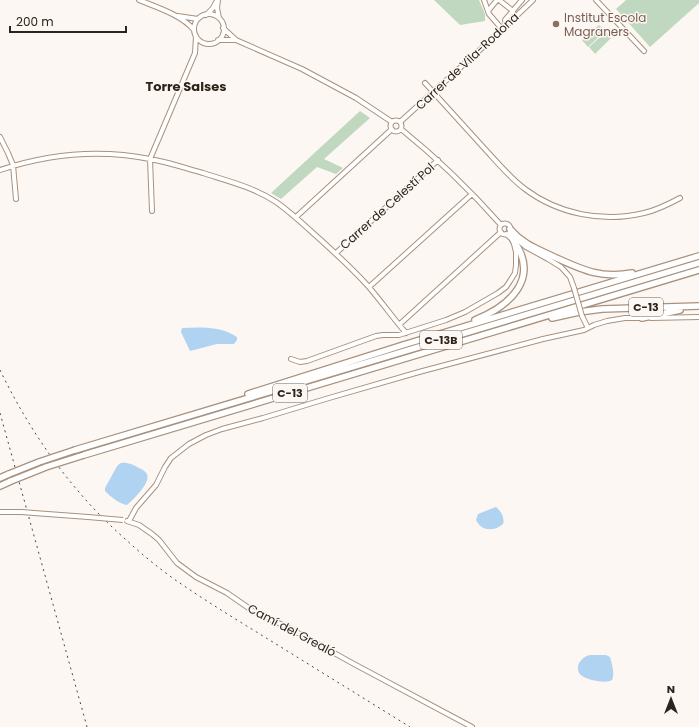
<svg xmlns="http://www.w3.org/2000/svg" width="699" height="727" font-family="Poppins,sans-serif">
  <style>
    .green { fill: #c0d8bf }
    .water { fill: #afd3f0 }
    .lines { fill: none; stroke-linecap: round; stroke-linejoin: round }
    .minor-casing { stroke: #a9917d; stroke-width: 6 }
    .highway-casing { stroke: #a9917d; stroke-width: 8 }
    .minor { stroke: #fff; stroke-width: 4 }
    .highway { stroke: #fff; stroke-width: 5.5 }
    .rail { stroke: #50473f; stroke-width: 1; stroke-dasharray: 2 4; stroke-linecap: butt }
    .minor-bridge-casing { stroke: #a9917d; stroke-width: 6; stroke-linecap: butt }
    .highway-bridge-casing { stroke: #a9917d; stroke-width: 8; stroke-linecap: butt }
    .minor-bridge { stroke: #fff; stroke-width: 4 }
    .highway-bridge { stroke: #fff; stroke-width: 5.5 }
    .education-dot { fill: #8d6e63; stroke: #fcf7f2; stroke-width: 1.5 }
    .labels { text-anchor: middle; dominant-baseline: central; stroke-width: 3; stroke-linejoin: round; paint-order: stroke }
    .shield { fill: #fcf7f2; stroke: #6a635b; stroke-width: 1 }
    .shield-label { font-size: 11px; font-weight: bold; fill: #2c231a }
    .education-label { font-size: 12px; fill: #785e54; stroke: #fcf7f2; text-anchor: start }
    .street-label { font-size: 12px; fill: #2c231a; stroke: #fcf7f2 }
    .neighbourhood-label { font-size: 13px; font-weight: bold; fill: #2c231a; stroke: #fcf7f2 }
  </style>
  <rect width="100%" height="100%" fill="#fcf7f2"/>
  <path class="green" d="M434 0H479L485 14V21L460 25Z
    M626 0H699V3L650 47 616 9Z
    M599 25 605 31 588 47 582 40Z
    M606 32 611 38 595 54 589 47Z
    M360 111 370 118 324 159 343 168 336 174 317 167 281 199 271 193Z"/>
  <path class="water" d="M182 328C201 327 221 326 237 337V340L234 344H217L190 351 181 332Z
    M121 463C127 462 134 465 139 468 142 469 145 471 147 474 151 483 133 500 127 505 119 504 110 496 105 491V488L116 468 118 465Z
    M496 507C501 511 505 518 503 524 494 532 481 531 476 520L478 514 493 508Z
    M590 655H606L610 657C612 664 615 674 612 680 606 684 588 680 582 676 573 669 580 657 590 655Z"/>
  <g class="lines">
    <g class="minor-casing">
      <path id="minor" d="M139 0C156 7 182 15 194 30
        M218 0 217 8 219 18
        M484 0 489 14 502 29
        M499 0 513 11
        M596 0 644 51
        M488 11 497 0
        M194 29a15 15 0 1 1 30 0a15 15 0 1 1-30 0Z
        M206 15 213 8 216 2
        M178 16 198 19
        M506 24 505 20 522 0
        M223 28 236 40
        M218 40H236L302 69 356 98 392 122
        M425 83C445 105 464 126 484 148 497 162 510 178 525 189 558 214 603 223 644 213 657 210 669 204 680 198
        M390.5 126a5.5 5.5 0 1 1 11 0a5.5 5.5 0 1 1-11 0Z
        M400 122 493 38 506 24 509 23 533 0
        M401 129C437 158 470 190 501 225
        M0 137 8 153 13 165 16 199
        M0 170C48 154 100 149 150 159 168 162 185 168 203 173 228 181 253 187 276 202 289 211 301 222 313 233 332 250 351 267 368 286 381 301 393 318 406 333
        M152 211 150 159 195 53 196 36
        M296 217 392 129
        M499.5 229a5.5 5.5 0 1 1 11 0a5.5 5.5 0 1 1-11 0Z
        M509 233 526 247 548 259 561 267 570 277 574 288
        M336 253 438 160
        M369 287 472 194
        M582 316 588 328
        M651 318 699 317
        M400 324 501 232
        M291 359 300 362 307 361 376 336 383 335H399L446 320 465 312 498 293 506 287 510 281 515 273 516 265V252L513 240 506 234
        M0 512H22
        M34 513 88 517
        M127 521 139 525 152 534 159 540 177 563 196 577 227 593 253 611 289 628 354 664 472 727
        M129 521 136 508 156 485 165 467 171 458 189 444 206 435 222 429 263 418 329 398 419 372 543 339 584 330 594 325 607 321 625 318H644"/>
    </g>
    <g class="highway-casing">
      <path id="highway" d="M510 229C523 244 535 248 552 256 581 269 599 279 632 273
        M552 318 579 312 602 309 699 306
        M642 318 680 310
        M475 320C510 306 541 278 513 240
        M248 394 403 345 699 256
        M75 450 699 263
        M84 455 699 270
        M0 478 9 474
        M0 486 11 481"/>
    </g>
    <use href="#minor" class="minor"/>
    <use href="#highway" class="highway"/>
    <path class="rail" d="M0 370C30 432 71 491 123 537 139 552 156 566 174 579 207 602 242 623 276 644 321 672 365 699 410 727
      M0 413 87 727"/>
    <g class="minor-bridge-casing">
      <path id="minor-bridge" d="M574 288 582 316
        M22 512 34 513
        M88 517 123 520"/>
    </g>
    <g class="highway-bridge-casing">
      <path id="highway-bridge" d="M9 474 39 462 75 450
        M11 481 46 467 84 455"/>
    </g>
    <use href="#minor-bridge" class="minor-bridge"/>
    <use href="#highway-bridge" class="highway-bridge"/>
  </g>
  <circle class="education-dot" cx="556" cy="24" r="4"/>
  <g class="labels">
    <g class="shield">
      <rect x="629" y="298" width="34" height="18" rx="3"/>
      <rect x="420" y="331" width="42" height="18" rx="3"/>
      <rect x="273" y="384" width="34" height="18" rx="3"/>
    </g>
    <g class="shield-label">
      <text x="646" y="307">C-13</text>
      <text x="441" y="340">C-13B</text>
      <text x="290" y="393">C-13</text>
    </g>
    <g class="education-label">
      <text x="564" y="17">Institut Escola<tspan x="564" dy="14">Magraners</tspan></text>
    </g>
    <g class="street-label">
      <text transform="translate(467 61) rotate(-43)">Carrer de Vila-Rodona</text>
      <text transform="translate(387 206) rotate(-42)">Carrer de Celestí Pol</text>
      <text transform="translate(292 630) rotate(28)">Camí del Grealó</text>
    </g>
    <g class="neighbourhood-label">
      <text x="186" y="86">Torre Salses</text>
    </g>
  </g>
  <g transform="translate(671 699)" stroke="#fcf7f2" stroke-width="3" paint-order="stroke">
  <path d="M0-3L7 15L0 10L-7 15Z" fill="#2c231a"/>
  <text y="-6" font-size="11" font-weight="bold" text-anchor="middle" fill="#2c231a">N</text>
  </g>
  <path d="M10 26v6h116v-6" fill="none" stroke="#2c231a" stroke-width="2"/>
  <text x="16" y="26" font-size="12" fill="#2c231a" stroke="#fcf7f2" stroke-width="3" paint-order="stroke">200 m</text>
</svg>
